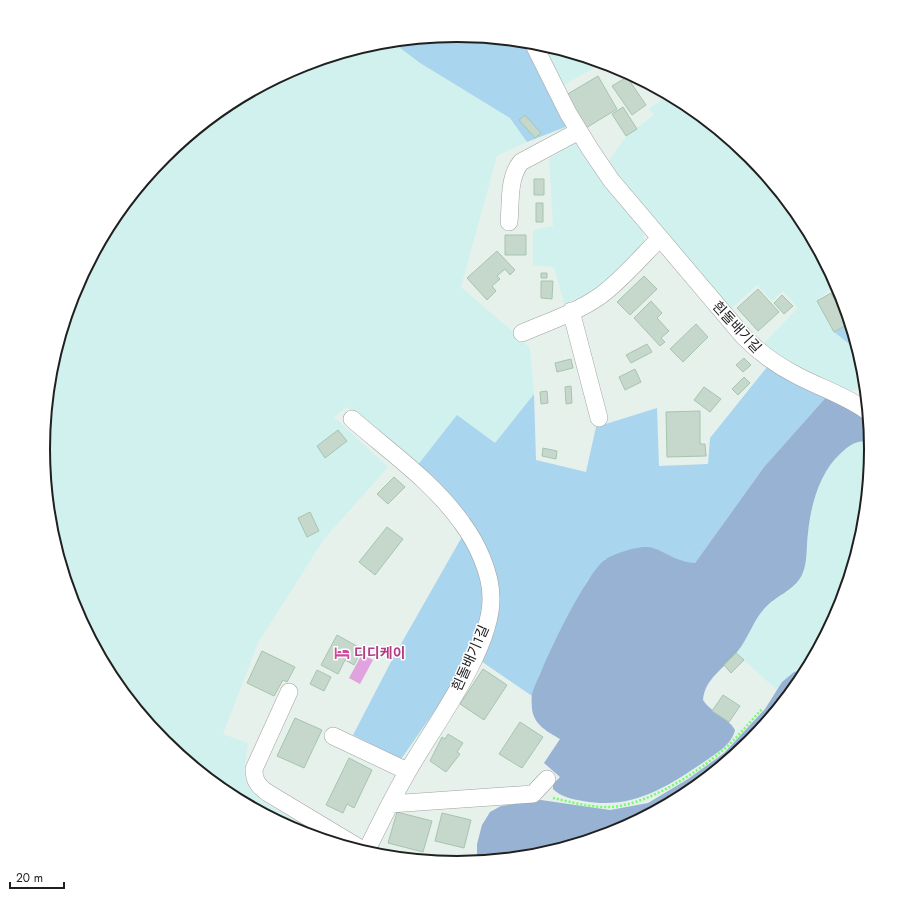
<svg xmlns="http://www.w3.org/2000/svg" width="913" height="898" font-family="Jost,'Noto Sans KR',sans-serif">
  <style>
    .farmland { fill: #d0f1ee }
    .grass { fill: #a9d5ee }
    .forest { fill: #98b2d3 }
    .water { fill: #e1a3dd }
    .building { fill: #c5d8cb; stroke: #a7c4af }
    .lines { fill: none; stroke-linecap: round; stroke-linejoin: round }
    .minor-casing { stroke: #a1a1a1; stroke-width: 18 }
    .path { stroke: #70ff69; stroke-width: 2.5; stroke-dasharray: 2 2; stroke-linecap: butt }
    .minor { stroke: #fff; stroke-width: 17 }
    .labels { text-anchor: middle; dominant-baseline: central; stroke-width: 3; stroke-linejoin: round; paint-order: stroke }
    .street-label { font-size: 14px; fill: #202020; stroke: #fff }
    .hotel-label { font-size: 14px; font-weight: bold; fill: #b23c85; stroke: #fff; text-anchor: start }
    .rim { fill: none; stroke: #202020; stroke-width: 2 }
  </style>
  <rect width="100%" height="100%" fill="#e6f1ec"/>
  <path class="farmland" d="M391 41 420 63 510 118 527 142 497 156 461 287 512 331 530 348 534 394 495 443 417 466 347 407 334 417 388 467 324 539 258 643 223 734 248 743 244 772 247 786 260 800 330 841 298 831 226 793 164 742 112 679 74 607 50 530 43 449 51 368 74 290 112 219 164 156 227 105 298 66 376 43Z
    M537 43 603 63 560 87Z
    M662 92 687 105 749 156 801 219 836 284 817 301 834 332 857 350 863 368 864 386 851 391 839 390 766 350 765 342 798 308 783 291 772 301 757 285 729 311 607 164 626 136 654 115 649 109 665 97Z
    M579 140 643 227 644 243 598 289 564 304 554 267 533 265V230L553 226 549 159Z
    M862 440 870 442V449L862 530 839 608 806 669 794 672 782 682 777 690 736 653 765 607 794 587 803 574 808 532 814 501 823 475 837 457 847 447Z"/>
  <path class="grass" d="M457 35 526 42 568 126 527 142 510 118 420 63 391 41Z
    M848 324 850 325 857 350 834 332Z
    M767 367 828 395 764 467 695 563H684L666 554 605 559 587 581 539 675 532 696 478 659 493 573 417 466 457 415 495 443 534 394 536 460 586 472 596 427 657 408 659 466 708 464 710 438Z
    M463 535 473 552 487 595 470 655 446 695 401 759 353 735 393 658Z"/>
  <path class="forest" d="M828 395 867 417 870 442C858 439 849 445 841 453 819 473 811 505 808 533 806 546 808 562 802 575 793 592 776 595 764 609 753 621 748 639 737 652 724 669 705 678 703 700 711 713 728 717 735 730 732 745 715 754 704 762 665 788 632 810 583 801 572 799 561 797 553 789V784L560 777 544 763 560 739C548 732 534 725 532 709 532 705 531 699 532 694 540 670 586 571 606 559 616 553 642 544 653 548 668 553 679 563 695 563L764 467Z
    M806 669 801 679 749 742 686 793 615 832 537 855 477 861V844L482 825 490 812 501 806 541 800 610 810 648 803 688 779 724 753 765 709 782 682 794 672Z"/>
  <path class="water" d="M362 654 373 660 360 684 349 678Z"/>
  <path class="building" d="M598 76 617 109 586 128 566 95Z
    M627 77 646 105 632 115 612 86Z
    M623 107 637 129 626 136 612 114Z
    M525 115 541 133 535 138 519 120Z
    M534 179H544V195H534Z
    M536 203H543V222H536Z
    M505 235H526V255H505Z
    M497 251 515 270 510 275 505 269 497 276 500 279 492 286 496 291 487 300 467 278Z
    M541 273H547V278H541Z
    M644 276 657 289 630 315 617 302Z
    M541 281H553L552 299 541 298Z
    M758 289 779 312 758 331 737 308Z
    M831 293 848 324 834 332 817 301Z
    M782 295 793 306 784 314 774 303Z
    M651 301 662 313 657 318 669 331 661 338 665 342 660 346 634 318Z
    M696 324 708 337 683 362 670 349Z
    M647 344 652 352 631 363 626 355Z
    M744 358 751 365 743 372 736 365Z
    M571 359 573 368 557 372 555 363Z
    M635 369 641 382 625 390 619 377Z
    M744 377 750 383 738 395 732 389Z
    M571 386 572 403 566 404 565 387Z
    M704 387 721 399 710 412 694 400Z
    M547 391 548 403 541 404 540 392Z
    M700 411V444H705L706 456 667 457 666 412Z
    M338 430 347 441 325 458 317 446Z
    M543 448 557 451 556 459 542 456Z
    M394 477 405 487 388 504 377 494Z
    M310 512 319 531 307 537 298 518Z
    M387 527 403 539 375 575 359 562Z
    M337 635 362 649 354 665 345 660 338 674 321 665Z
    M262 651 295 667 287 682 283 680 274 696 247 683Z
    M736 653 744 660 731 673 724 665Z
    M483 669 507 685 484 720 460 704Z
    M317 670 331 677 324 691 310 684Z
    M723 695 740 706 729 722 712 711Z
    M295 718 322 730 304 768 277 756Z
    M520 722 543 737 522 768 499 754Z
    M448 734 463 743 457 752 460 754 446 772 430 761 442 737 445 739Z
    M349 758 372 770 354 808 347 804 343 813 326 805Z
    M397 812 432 821 423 852 388 843Z
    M442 813 471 820 464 848 435 841Z"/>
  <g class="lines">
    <g class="minor-casing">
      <path id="minor" d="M533 43 568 113 590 149 611 180 744 337C760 353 778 366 798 376 821 388 846 396 867 411
        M509 222C511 202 508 178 521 162L579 131
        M571 311 599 418
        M522 333C548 322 577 312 600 296 622 280 641 257 660 238
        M352 419C390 452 433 482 462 523 477 543 491 573 491 598 492 649 433 727 408 771 393 797 379 825 366 852
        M289 692 254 769C254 781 258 786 268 793L366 852
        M333 736 407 771
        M390 804 533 794 547 779"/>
    </g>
    <path class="path" d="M553 798C571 802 592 808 611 807 648 804 694 775 722 751 736 739 749 723 762 709"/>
    <use href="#minor" class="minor"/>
  </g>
  <defs>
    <g id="hotel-bare" transform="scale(1.2)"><path d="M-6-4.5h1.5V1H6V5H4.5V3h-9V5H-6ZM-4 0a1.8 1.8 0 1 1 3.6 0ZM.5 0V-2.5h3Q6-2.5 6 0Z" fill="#d1479c" stroke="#fff" stroke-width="2.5" paint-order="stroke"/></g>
  </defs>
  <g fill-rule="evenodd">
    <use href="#hotel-bare" x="342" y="653"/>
  </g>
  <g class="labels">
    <g class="street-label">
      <text transform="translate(737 327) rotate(47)">흰돌배기길</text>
      <text transform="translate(470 658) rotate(-66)">흰돌배기1길</text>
    </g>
    <g class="hotel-label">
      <text x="354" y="653">디디케이</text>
    </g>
  </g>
  <path d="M0 0H913V898H0ZM50 449a407 407 0 1 1 814 0a407 407 0 1 1-814 0Z" fill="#fff" fill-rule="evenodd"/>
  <path class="rim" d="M50 449a407 407 0 1 1 814 0a407 407 0 1 1-814 0Z"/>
  <path d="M10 882v6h54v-6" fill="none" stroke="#202020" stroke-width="2"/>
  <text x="16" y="882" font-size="12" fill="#202020" stroke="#ffffff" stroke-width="3" paint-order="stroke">20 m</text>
</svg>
